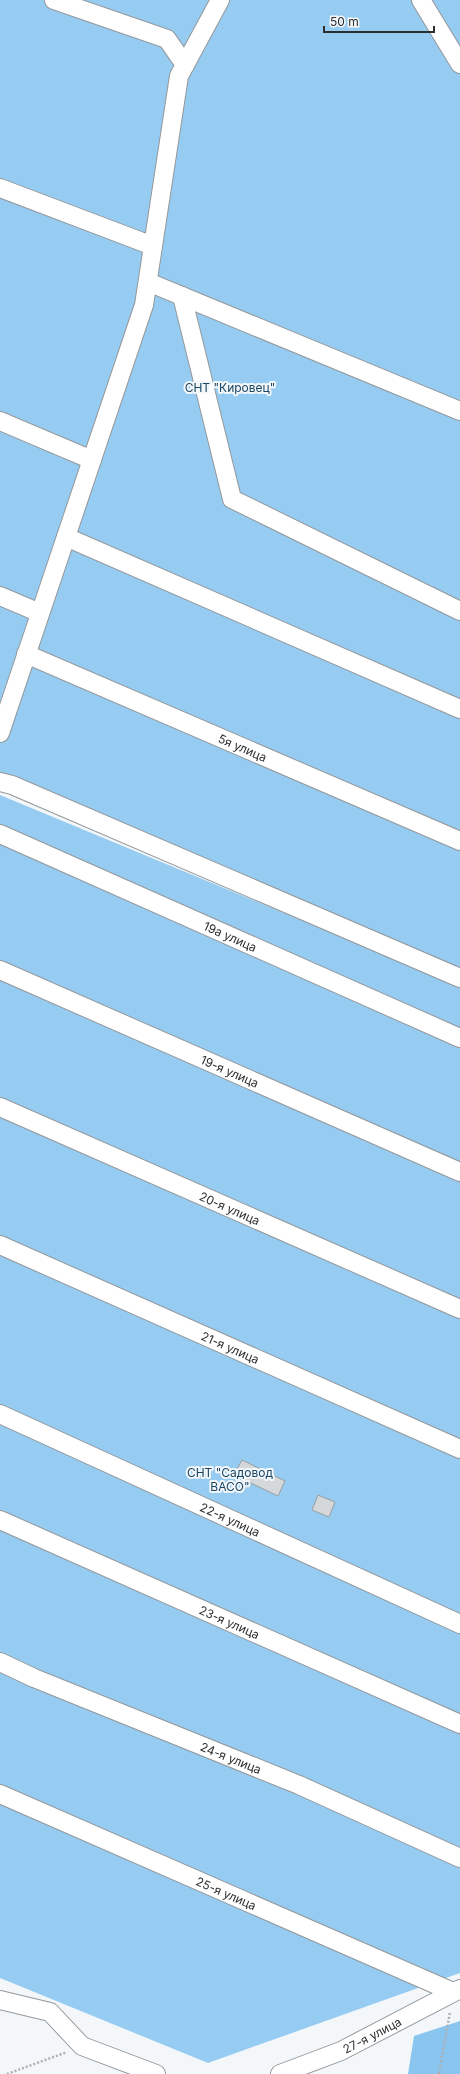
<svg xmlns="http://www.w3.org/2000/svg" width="460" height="2074" font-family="Inter,sans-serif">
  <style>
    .green { fill: #97ccf2 }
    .forest { fill: #8ac5ef }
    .building { fill: #d4d8db; stroke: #999d9f }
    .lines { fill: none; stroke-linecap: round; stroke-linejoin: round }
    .minor-casing { stroke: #94989b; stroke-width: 20 }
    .path { stroke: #adb0b2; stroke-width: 2.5; stroke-dasharray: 2 2; stroke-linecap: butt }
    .minor { stroke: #fff; stroke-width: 18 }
    .labels { text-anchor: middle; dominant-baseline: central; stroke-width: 4; stroke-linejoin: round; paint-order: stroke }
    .park-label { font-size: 12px; fill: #194663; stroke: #f3f7fa }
    .street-label { font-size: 12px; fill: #2d2e30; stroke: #f3f7fa }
  </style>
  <rect width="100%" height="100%" fill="#f3f7fa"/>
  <path class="green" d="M0 0H460V970L0 775Z
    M0 795 460 986V1973L208 2063 0 1978Z"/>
  <path class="forest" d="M460 2021V2074H408L414 2036Z"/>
  <path class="building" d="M242 1460 285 1481 278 1496 234 1475Z
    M318 1495 335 1502 329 1517 312 1510Z"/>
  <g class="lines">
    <g class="minor-casing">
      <g id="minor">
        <path d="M54 0 167 39 185 65"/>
        <path d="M421 0 460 64"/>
        <path d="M0 188 153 246"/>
        <path d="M148 282 460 411"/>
        <path d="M182 296 232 499 460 611"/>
        <path d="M0 421 92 460"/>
        <path d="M66 537 460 709"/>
        <path d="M0 596 40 613"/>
        <path id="s1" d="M26 654 460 841"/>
        <path d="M0 733 144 305 179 76 220 0"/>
        <path d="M0 782 12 785 460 978"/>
        <path id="s2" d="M0 834 460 1038"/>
        <path id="s3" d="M0 970 460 1172"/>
        <path id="s4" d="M0 1107 460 1309"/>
        <path id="s5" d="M0 1245 460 1449"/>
        <path id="s6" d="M0 1414 460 1624"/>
        <path id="s7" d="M0 1520 460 1724"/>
        <path id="s8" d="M0 1662 34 1678 299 1785 460 1858"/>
        <path id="s9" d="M0 1794 453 1992"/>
        <path d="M0 2000 50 2012 82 2046 156 2074"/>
        <path id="s10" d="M280 2074 341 2051 460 1989"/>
      </g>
    </g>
    <path class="path" d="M7 2074 67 2052
      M439 2074 450 2012"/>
    <use href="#minor" class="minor"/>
  </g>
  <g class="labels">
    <g class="park-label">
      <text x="230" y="387">СНТ "Кировец"</text>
      <text x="230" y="1472">СНТ "Садовод<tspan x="230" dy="14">ВАСО"</tspan></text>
    </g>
    <g class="street-label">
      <text stroke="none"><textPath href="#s1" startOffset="236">5я улица</textPath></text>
      <text stroke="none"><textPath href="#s2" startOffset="252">19а улица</textPath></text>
      <text stroke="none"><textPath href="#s3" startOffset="251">19-я улица</textPath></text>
      <text stroke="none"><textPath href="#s4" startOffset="251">20-я улица</textPath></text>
      <text stroke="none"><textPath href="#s5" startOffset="252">21-я улица</textPath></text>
      <text stroke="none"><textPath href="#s6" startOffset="253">22-я улица</textPath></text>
      <text stroke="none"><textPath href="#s7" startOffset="251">23-я улица</textPath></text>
      <text stroke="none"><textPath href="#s8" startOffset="250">24-я улица</textPath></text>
      <text stroke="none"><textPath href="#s9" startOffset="247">25-я улица</textPath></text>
      <text stroke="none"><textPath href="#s10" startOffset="100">27-я улица</textPath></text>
    </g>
  </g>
  <path d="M324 26v6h110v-6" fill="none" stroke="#2d2e30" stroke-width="2"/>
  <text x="330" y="26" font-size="12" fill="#2d2e30" stroke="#f3f7fa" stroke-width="3" paint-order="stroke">50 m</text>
</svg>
